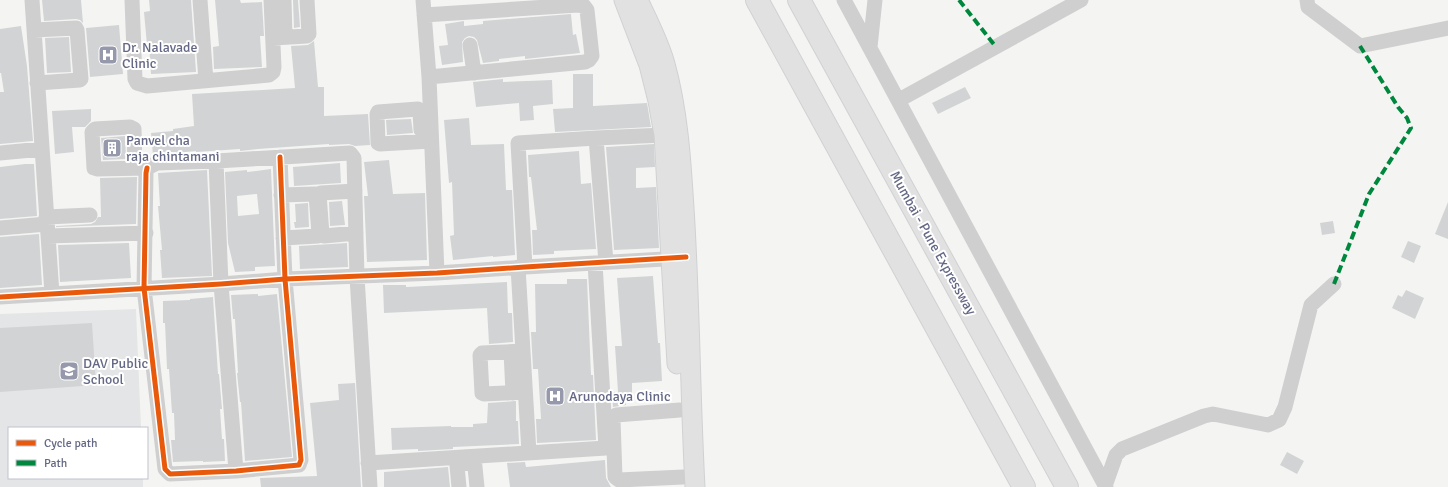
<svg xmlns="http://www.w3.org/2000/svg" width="1448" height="487" font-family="Signika,sans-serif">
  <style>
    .built { fill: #e4e5e6 }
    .building { fill: #d2d3d4; fill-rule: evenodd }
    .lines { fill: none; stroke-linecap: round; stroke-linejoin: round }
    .major-casing { stroke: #d0d1d2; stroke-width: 21 }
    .highway-casing { stroke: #d0d1d2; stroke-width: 24 }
    .minor { stroke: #cfcfd0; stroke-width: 15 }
    .major { stroke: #e1e1e2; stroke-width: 19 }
    .highway { stroke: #e1e1e2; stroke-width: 22 }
    .quiet { stroke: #00873e; stroke-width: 4; stroke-dasharray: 8 4; stroke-linecap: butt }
    .cycleway-casing { stroke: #fff; stroke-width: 8 }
    .cycleway { stroke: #e8590c; stroke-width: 5 }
    .labels { text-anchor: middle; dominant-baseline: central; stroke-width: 4; stroke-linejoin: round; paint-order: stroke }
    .poi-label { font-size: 14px; fill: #646885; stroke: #fff; text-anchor: start }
    .street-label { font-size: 14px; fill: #646885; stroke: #fff }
  </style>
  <rect width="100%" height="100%" fill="#f4f5f3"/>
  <path class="built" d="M136 309 141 428H9V478H143V487H0V314Z"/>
  <path class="building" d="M42 0H81L83 23 80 20 76 19 44 21Z
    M149 0H191L196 72 151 74 149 45H147L144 12 150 11Z
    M215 0H240L241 3 262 2 264 36H260L262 67 214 69 213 47 219 46Z
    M293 0H298L300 27 294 28Z
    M571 14 573 35 576 34 580 53 525 59V56L499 59V61L483 63 477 40 474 37 469 36 465 38 462 42 463 62 442 65 439 46 448 45 445 24 464 21V26L483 24V21Z
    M119 25 123 74 90 77 86 28Z
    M21 26 27 66 33 141 0 144V92H4L1 73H0V29Z
    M69 37 71 72 47 73 45 38Z
    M314 41 318 87H324V116L368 114 370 145 355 146 349 144 329 145V144L258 149 240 151V149L196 152V151L153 155 151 133 173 131V129L194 126 192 94 295 88 291 46 308 45Z
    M573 74H593V106L647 103 651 127 555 132 553 109 573 108Z
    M503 79V82L552 80 553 104 533 106 534 120 520 121 519 103 476 107 473 82Z
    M965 87 971 98 938 114 932 103Z
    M91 109V121L85 127H72L74 152 55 154 52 111Z
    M469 118 471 145 504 144 506 190H512L515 255 493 257V256L453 260 450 236 454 235 452 182 449 183 444 120Z
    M411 119 413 133 387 135 386 120Z
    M125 136 126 159 103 160 101 138Z
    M654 144 655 167 636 168V188L656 187 659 248 614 250 606 147Z
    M579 151 581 184 591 183 596 249 554 251V254L533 255 532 230H537L531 177H529L528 155Z
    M389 160 393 194 425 193 427 260 367 262 364 196H368L364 162Z
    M340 163 341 183 294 186 293 167Z
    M25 164H34L37 216 0 219V167Z
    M271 169 275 266 255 267V271L235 272 228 243 225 172 247 170V172ZM257 194 259 214 238 216 237 196Z
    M207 170 212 276 162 278 160 250H162L158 206H160L158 173Z
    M137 177 136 224 56 227V226L91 224 95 222 98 217H101L100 178Z
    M342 201 345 225 330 226 329 202Z
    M1448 202V239L1435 234Z
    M308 203 309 227 295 228 294 222H296L295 204Z
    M1333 221 1335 233 1322 235 1320 223Z
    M39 234 42 285 0 288V237Z
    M1408 241 1421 246 1414 263 1401 257Z
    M129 243 131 278 60 282 58 245Z
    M347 243 348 267 300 269 299 246Z
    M653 276 658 343H660L662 381 632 383V401H626V405L613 407 612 392H618L615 346H622L617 278Z
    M567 279H587L591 375H593L596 440 537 443 536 419H541L538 369H533L531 332H536L535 284H567Z
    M507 282 508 313H512L513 342 489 344 487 308 384 313 383 285H406V287Z
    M1406 290 1424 298 1415 319 1392 308 1398 295 1402 297Z
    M258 294V296L277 294 292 457 245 461 241 402H240L237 373H238L235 319H233L231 295Z
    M213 297 218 374H219L222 409H220L222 439H224L225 461 203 462V461L173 462 171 440H175L174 413H172L169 369H167L165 323H163V301L190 300V299Z
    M92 323 96 385 0 392V328Z
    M355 383 361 487H261L260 478 317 476 310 403 339 400 338 384Z
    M516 401V421H518L519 444 453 447V449L418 451V449L392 450 391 428 451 426V427H473V424L487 423 488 403Z
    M1287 452 1304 461 1297 474 1280 465Z
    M605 460 606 478 611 487H510L507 463 525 462 526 467Z
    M448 467 450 487H384V472Z"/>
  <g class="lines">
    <g class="major-casing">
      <path id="major" d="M624 0 649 65 658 101 664 135 677 364
        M638 0C648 21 659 42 665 64 678 111 681 160 684 208 690 301 690 394 695 487"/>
    </g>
    <g class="highway-casing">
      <path id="highway" d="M757 0 1024 487
        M799 0 1067 487"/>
    </g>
    <path class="minor" d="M32 0 52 294
      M132 0 135 79 137 83 147 86 269 75 273 72 274 67 271 0
      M200 0 206 81
      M284 0 285 37
      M423 0 429 77 437 273
      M844 0 1106 487
      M1307 0 1308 7 1360 46 1448 28
      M424 15 578 5 584 6 587 10 592 56 589 60 585 62 429 77
      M34 30 76 28 77 30 81 79 80 80 37 83
      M273 38 307 36 309 34 307 0
      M470 45 474 73
      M870 47 875 0
      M899 100 1081 0
      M421 130 420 111 418 109 378 112 377 114 378 143 380 144 431 141
      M596 138 664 135
      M0 153 42 149
      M216 161 221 284 236 471
      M135 167 134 129 130 127 95 129 92 132 94 168 97 169 147 168 157 163 216 161 350 153 354 158 357 277 370 487
      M147 168 146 173 144 288 165 469 170 474 236 471 299 465 301 460 285 279 280 157
      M355 191 321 193 319 194 322 234 324 236 356 233
      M281 195 315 194 316 195 319 234 318 236 283 238
      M46 217 90 215
      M0 228 47 224
      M48 236 146 233
      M518 267 529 453
      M525 267 518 143 596 138 606 262
      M0 297 221 284 285 279 437 273 525 267 682 258
      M523 351 482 353 480 355 482 393 484 394 525 392
      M511 352 513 393
      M680 410 616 415 613 419 615 477 619 480 683 477
      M474 457 477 487
      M368 463 606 448 595 263
      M1105 486 1116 455 1122 449 1204 416 1213 414 1268 425 1279 420 1285 407 1311 305 1334 284
      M459 487 457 466 459 464 474 463"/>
    <use href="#major" class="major"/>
    <use href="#highway" class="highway"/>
    <path class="quiet" d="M959 0 996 47
      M1334 284 1369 194 1411 128 1407 118 1398 107 1360 46"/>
    <g class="cycleway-casing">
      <path id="cycleway" d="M147 168 146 173 144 288 165 469 170 474 236 471 299 465 301 460 285 279 280 157
        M0 297 221 284 285 279 437 273 525 267 686 257"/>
    </g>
    <use href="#cycleway" class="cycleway"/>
  </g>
  <defs>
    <g id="hospital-square" transform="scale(1)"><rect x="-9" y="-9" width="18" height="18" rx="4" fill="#9699ac" stroke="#fff"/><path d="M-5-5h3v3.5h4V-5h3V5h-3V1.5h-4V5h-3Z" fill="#fff"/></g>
    <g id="building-square" transform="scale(1)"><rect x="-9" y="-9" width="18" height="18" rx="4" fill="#9699ac" stroke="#fff"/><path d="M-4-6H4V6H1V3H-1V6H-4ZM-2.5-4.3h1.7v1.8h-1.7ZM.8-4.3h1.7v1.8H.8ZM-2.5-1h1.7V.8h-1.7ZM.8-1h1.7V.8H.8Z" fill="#fff"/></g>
    <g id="school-square" transform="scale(1)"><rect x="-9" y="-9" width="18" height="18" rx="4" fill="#9699ac" stroke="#fff"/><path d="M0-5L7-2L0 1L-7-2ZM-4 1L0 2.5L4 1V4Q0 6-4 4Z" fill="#fff"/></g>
  </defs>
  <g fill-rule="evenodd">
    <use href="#hospital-square" x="108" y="55"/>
    <use href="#building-square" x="112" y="148"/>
    <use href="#school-square" x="69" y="371"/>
    <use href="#hospital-square" x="555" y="396"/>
  </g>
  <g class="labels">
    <g class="poi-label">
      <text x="122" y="47">Dr. Nalavade<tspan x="122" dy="16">Clinic</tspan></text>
      <text x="126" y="140">Panvel cha<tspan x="126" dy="16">raja chintamani</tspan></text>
      <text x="83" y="363">DAV Public<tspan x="83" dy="16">School</tspan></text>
      <text x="569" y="396">Arunodaya Clinic</text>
    </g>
    <g class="street-label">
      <text transform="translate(933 243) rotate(61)">Mumbai - Pune Expressway</text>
    </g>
  </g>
  <rect x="8" y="427" width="140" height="52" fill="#ffffff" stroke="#c1c3ce"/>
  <rect x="16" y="440" width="20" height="6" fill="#e8590c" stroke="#c1c3ce"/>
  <text x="44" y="447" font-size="12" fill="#646885">Cycle path</text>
  <rect x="16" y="460" width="20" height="6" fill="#00873e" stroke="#c1c3ce"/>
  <text x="44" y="467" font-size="12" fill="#646885">Path</text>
</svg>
